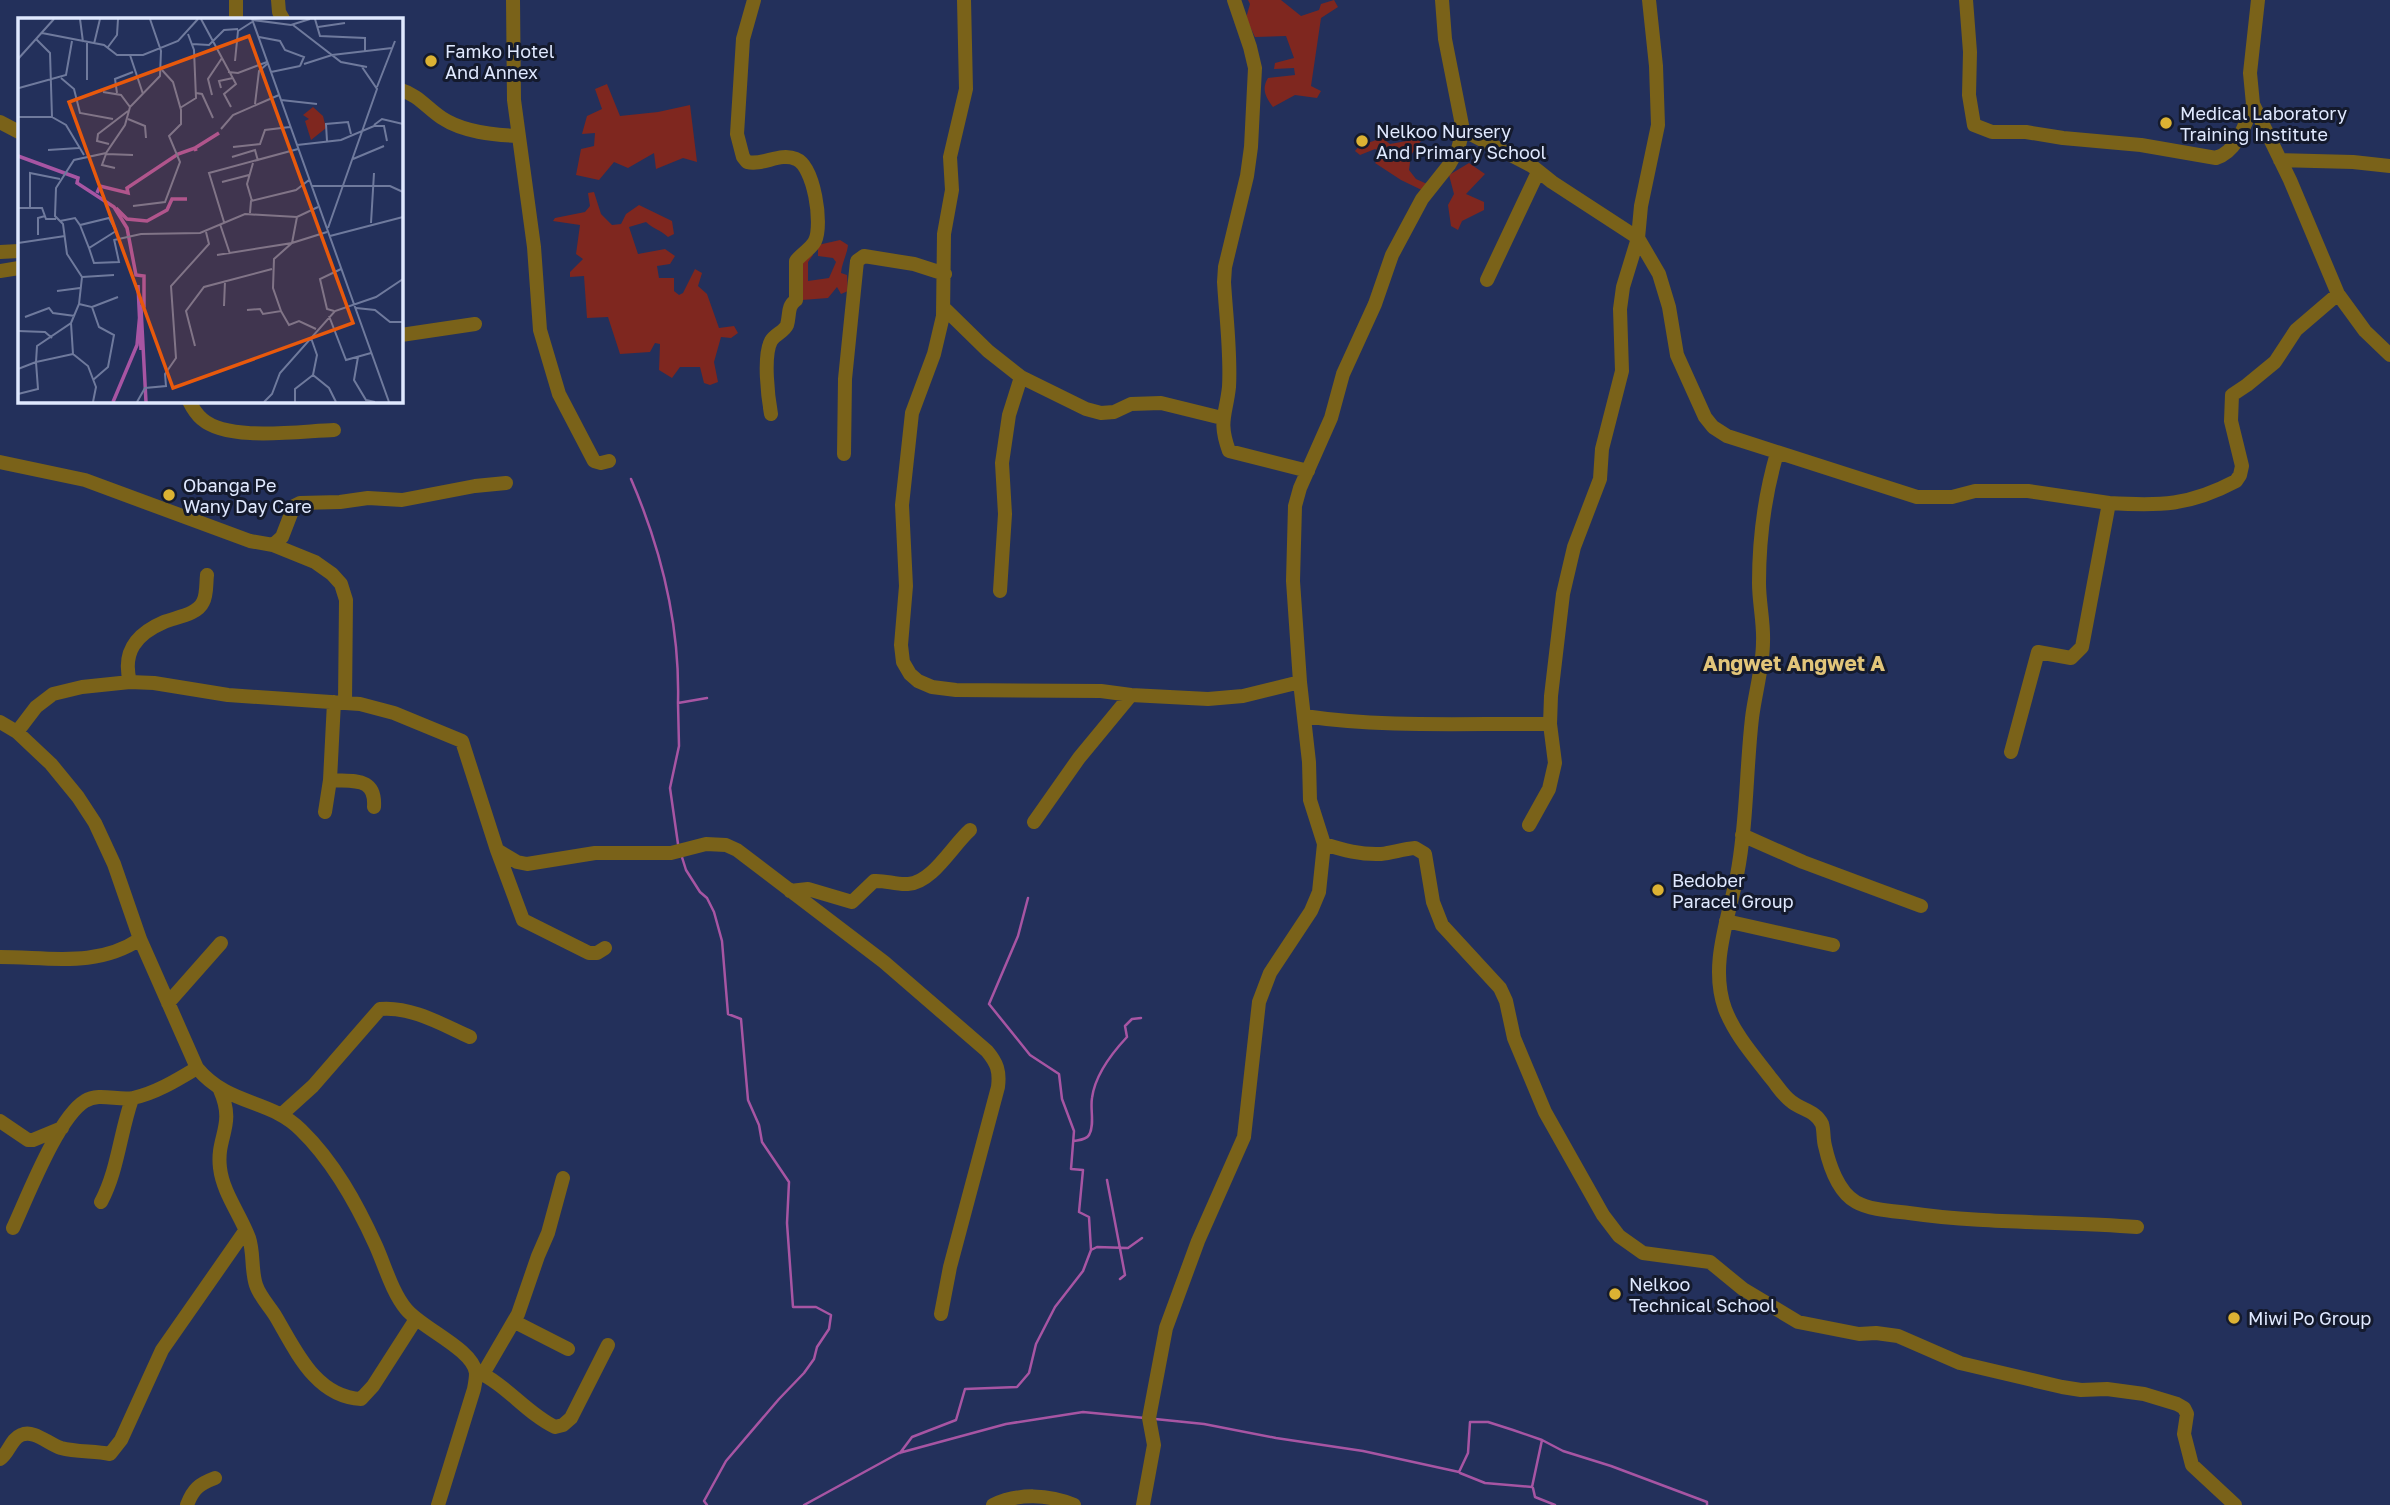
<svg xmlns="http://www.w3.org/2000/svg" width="2390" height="1505" font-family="'Golos Text',sans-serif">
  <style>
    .green { fill: #7f271f }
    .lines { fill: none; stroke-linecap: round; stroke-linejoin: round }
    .stream { stroke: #a755a3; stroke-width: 2.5 }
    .minor { stroke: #7a6219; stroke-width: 14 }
    .poi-dot { fill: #dcb233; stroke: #141a2d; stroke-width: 2.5 }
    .labels { text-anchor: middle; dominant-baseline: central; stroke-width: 6; stroke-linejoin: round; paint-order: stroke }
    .poi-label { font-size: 18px; fill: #e0e9ff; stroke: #141a2d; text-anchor: start }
    .quarter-label { font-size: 21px; font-weight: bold; fill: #e2c57a; stroke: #141a2d }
    .inset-river { fill: none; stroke: #a755a3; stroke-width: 3.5 }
    .inset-road { fill: none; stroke: #6f7a9d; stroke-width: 2 }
    .view { fill: #e8590c; fill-opacity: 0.15; stroke: #e8590c; stroke-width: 3.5 }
    .inset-edge { fill: none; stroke: #e0e9ff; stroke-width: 3.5 }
  </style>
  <rect width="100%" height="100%" fill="#23305b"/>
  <path class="green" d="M1248 0H1281L1301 16 1319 10 1321 4 1334 0 1338 7 1321 18 1311 86 1321 91 1317 98 1295 95 1273 107C1266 98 1261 89 1268 78L1295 75 1294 68 1274 69 1275 63 1294 58 1286 36 1255 37 1246 18 1250 4Z
    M607 84 620 116 658 112 690 105 697 162 683 158 656 169 654 153 628 168 614 162 599 180 576 175 581 149 594 146 595 133 582 134 587 116 602 109 595 89Z
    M1382 138 1390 144 1423 138 1411 155 1409 170 1416 179 1427 184 1430 194 1401 180 1375 163 1384 153 1375 149 1360 155 1355 151 1359 146Z
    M1469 163 1485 174 1466 194 1484 202V210L1462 221 1458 230 1451 226 1448 205 1454 194 1449 175Z
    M594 192 601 214 612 225 621 224 626 214 639 205 672 221 674 234 668 237C661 230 653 229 646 222L629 227 638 254 665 249 675 256 670 264 657 266 659 278H674V291L679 295 683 293 695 269 702 273 698 286 707 294 719 328 734 326 738 333 731 338 721 337 714 362 718 382 710 385 704 383 700 367H680L672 378 659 370 660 344 655 343 650 352 620 354 608 317 587 318 584 276 570 277V272L583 259 576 254 580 225 553 221 555 218 585 212 590 206 588 193Z
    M840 240 848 245C847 255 842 262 841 273L847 275 848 291 841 294 837 287 828 298 802 300 799 260 810 251 813 255 808 262V281L829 278 836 262 833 258 818 256V245Z"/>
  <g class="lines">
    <path class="stream" d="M631 479C662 551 680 625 678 703
      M678 844 670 788 679 746 678 703 707 698
      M681 854 686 870 700 892 707 898 714 912 722 941 728 1014 741 1019 748 1100 759 1125 762 1142 789 1182 787 1223 793 1307H816L831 1315 829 1329 817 1347 814 1359 804 1373 779 1399 726 1461 704 1501 707 1505
      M1074 1141C1079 1140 1086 1140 1089 1135 1095 1125 1090 1109 1092 1098 1095 1075 1112 1053 1127 1037L1125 1026 1132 1019 1141 1018
      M1107 1180 1125 1275 1120 1279
      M1091 1250 1097 1247 1128 1248 1142 1238
      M1155 1419 1204 1424 1276 1438 1363 1451 1459 1472 1468 1453 1470 1422H1488L1513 1430 1542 1440 1563 1451 1611 1466 1707 1502V1505
      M900 1453 912 1437 956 1420 965 1389 1017 1387 1029 1373 1036 1344 1055 1307 1083 1271 1091 1250 1089 1217 1079 1212 1083 1170 1071 1169 1074 1131 1062 1099 1059 1074 1030 1055 989 1004 1018 936 1028 898
      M1460 1473 1485 1483 1532 1487 1542 1440
      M1533 1488 1535 1497 1555 1505
      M804 1505 899 1453 1006 1424 1083 1412 1145 1418"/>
    <path class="minor" d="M278 0 279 12 283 19
      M513 0 514 100 534 247 540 330 559 394 594 461 601 463 609 461
      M754 0 743 39 737 134 743 157 747 162C763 166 780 152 796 159 814 166 823 224 815 241 811 249 801 254 796 261V300C787 306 790 315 787 325 784 332 775 334 771 341 763 356 768 397 771 414
      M964 0 966 89 950 157 952 190 944 234 943 316 934 354 912 413 902 505 906 586 901 645 903 662 910 674 918 681 932 687 956 690 1101 691 1131 695 1208 699 1243 696 1300 682
      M1234 0 1250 47 1255 68 1251 147 1247 176 1225 267 1224 282C1226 316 1231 353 1229 387 1226 415 1218 421 1229 451L1308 471
      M1649 0 1656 66 1658 125 1641 206 1638 238 1659 274 1669 307 1677 355 1705 417 1713 427 1727 436 1917 497H1952L1975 491H2028L2109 503
      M1966 0 1970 52 1969 95 1974 125 1992 132H2026L2063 138 2141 145 2216 158C2238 151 2245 124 2253 104
      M2258 0 2250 73 2253 104 2290 180 2338 294 2365 331 2390 355
      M236 19V0
      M401 90C418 95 427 108 442 118 463 132 493 135 518 136
      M0 122 19 132
      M1463 130 1532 166 1552 182 1638 238 1623 287 1620 309 1622 371 1602 449 1600 479 1574 547 1563 594 1551 696 1550 724 1555 763 1549 789 1529 825
      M2280 160 2353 162 2390 166
      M0 252 19 251
      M0 271 19 268
      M1487 280 1538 172
      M943 307 988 351 1021 377 1086 409 1101 413 1114 412 1131 404 1161 403 1222 418
      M401 335 475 324
      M189 401C192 407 196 414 202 419 228 442 300 431 334 430
      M1777 453C1765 494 1759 540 1759 583 1759 603 1764 623 1763 642 1763 667 1755 693 1752 718 1746 770 1747 824 1737 875 1729 918 1709 965 1725 1009 1735 1035 1754 1056 1770 1077 1777 1085 1783 1096 1792 1102 1802 1110 1816 1111 1822 1124 1824 1130 1823 1139 1825 1146 1829 1164 1838 1192 1856 1202 1870 1210 1892 1211 1909 1213 1985 1224 2061 1221 2137 1227
      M844 454 845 379 857 261 864 256 914 264 945 274
      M0 462 85 480 250 541 273 545 315 562 332 574 341 584 346 600 345 702
      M273 545 282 537 294 506 300 503 340 502 368 498 402 500 475 486 506 483
      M1000 591 1005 514 1002 463 1009 415 1021 377
      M130 682C122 652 136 634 164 622 176 617 197 615 203 602 207 595 206 583 207 575
      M1304 716C1384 728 1470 723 1550 724
      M0 722 17 732 51 764 78 797 95 823 114 864 140 939 197 1068C230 1107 269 1098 301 1130 334 1162 357 1204 376 1246 385 1266 392 1292 406 1309 421 1328 473 1349 476 1373 476 1378 475 1384 474 1389L438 1505
      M17 732 36 707 53 694 82 687 130 682 154 683 228 695 360 704 394 713 462 741 497 850 517 862 527 864 595 853H671L706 844 726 845 737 850 884 962 987 1051C997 1063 1000 1071 998 1087L950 1267 941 1314
      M2011 752 2038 652 2071 658 2082 647 2109 503C2160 506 2189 506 2236 481L2240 475 2242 466 2231 421 2232 395 2247 385 2275 362 2296 330 2338 294
      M330 780C353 782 376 776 374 807
      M325 812 330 780 334 702
      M1034 822 1079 758 1131 695
      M1742 835 1803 862 1921 906
      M1324 844C1343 850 1361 855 1381 854 1392 853 1403 849 1415 848L1425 854 1433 902 1442 925 1500 988 1506 1001 1514 1038 1545 1112 1603 1215 1619 1236 1643 1253 1710 1262 1743 1289 1798 1322 1859 1334 1876 1333 1898 1336 1960 1363 2062 1387 2081 1390 2107 1389 2144 1394 2177 1404 2184 1408 2187 1414 2184 1434 2192 1465 2235 1505
      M497 850 523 920 589 953H597L605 948
      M790 891 808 889 852 902 874 881C885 880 896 885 908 884 932 883 952 846 970 830
      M1726 921 1833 945
      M0 957C49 957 97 968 140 939
      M168 1003 221 943
      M220 1090C236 1126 216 1136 220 1168 223 1193 240 1214 249 1238 254 1253 251 1270 256 1285 260 1297 270 1307 276 1317 296 1351 316 1397 361 1399L373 1386 416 1319
      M282 1114 313 1086 380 1009C411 1006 443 1025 470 1037
      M0 1121 28 1140H33L62 1128
      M101 1202C118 1170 120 1133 132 1099
      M13 1228C27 1198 58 1117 85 1101 99 1092 118 1101 133 1098 156 1093 177 1080 197 1068
      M515 1322 568 1349
      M476 1371C506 1384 526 1413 555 1427L563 1425 571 1418 608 1345
      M483 1374 518 1314 538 1256 548 1233 563 1178
      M0 1459C9 1453 11 1439 21 1435 34 1429 48 1444 61 1448 76 1452 94 1451 110 1454L121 1440 162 1350 245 1231
      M187 1505C193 1489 199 1484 215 1478
      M993 1505C1018 1493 1049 1494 1074 1505
      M1143 1505 1154 1445 1149 1418 1166 1328 1198 1241 1244 1137 1259 1002 1270 973 1311 911 1319 892 1324 844 1310 800 1309 762 1300 682 1293 581 1295 506 1300 488 1331 418 1343 374 1375 304 1392 255 1422 199 1449 165 1458 149 1463 130 1445 39 1442 0"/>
  </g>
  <g class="poi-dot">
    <circle cx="431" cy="61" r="7"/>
    <circle cx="2166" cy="123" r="7"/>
    <circle cx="1362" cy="141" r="7"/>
    <circle cx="169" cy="495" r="7"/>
    <circle cx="1658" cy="890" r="7"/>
    <circle cx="1615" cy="1294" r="7"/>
    <circle cx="2234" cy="1318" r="7"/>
  </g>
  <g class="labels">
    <g class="poi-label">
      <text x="445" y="51">Famko Hotel<tspan x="445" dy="21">And Annex</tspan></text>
      <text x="2180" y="113">Medical Laboratory<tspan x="2180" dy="21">Training Institute</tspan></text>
      <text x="1376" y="131">Nelkoo Nursery<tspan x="1376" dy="21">And Primary School</tspan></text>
      <text x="183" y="485">Obanga Pe<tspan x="183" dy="21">Wany Day Care</tspan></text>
      <text x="1672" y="880">Bedober<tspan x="1672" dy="21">Paracel Group</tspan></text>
      <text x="1629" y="1284">Nelkoo<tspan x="1629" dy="21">Technical School</tspan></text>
      <text x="2248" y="1318">Miwi Po Group</text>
    </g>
    <g class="quarter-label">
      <text x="1794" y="663">Angwet Angwet A</text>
    </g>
  </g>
  <g transform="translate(18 18)">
    <rect width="385" height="385" fill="#23305b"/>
    <path d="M295 89 305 98 308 110 293 122 287 103 291 101 285 97Z" fill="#7f271f"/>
    <path class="inset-river" d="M177 130 201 115M0 138 60 160 59 165 96 189 109 210 118 257 126 258V288L121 289M79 175 82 168 110 175 109 170 160 136 177 130 178 133M98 190 109 201 129 203 149 192 154 181H169M120 267 123 332M123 290 128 384M95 384 119 327 122 295"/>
    <path class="inset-road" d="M62 1 65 24M183 1 218 66 206 76 213 89M234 1 371 384M297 1 302 18 347 20V33M235 2 273 7 292 1M275 7 323 44 349 49M300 9 327 5M24 15 86 27 99 37H125L160 23 180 1M241 19 262 23 267 32 286 39 282 48M18 21 32 35 34 99 48 107 66 137M76 26 82 1M174 26 191 27 206 12 220 11M90 29 99 17 100 1M112 37 125 76M0 41 36 1M217 43 220 13 234 4M286 46 314 37 374 30M210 54 220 55 249 44M253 54 282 48M43 60 56 71 62 95 95 101M69 62V25M359 69 377 23M1 70 48 57 54 23M203 70 201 63 215 60M85 74 103 77 112 89M99 75 97 61 115 54M178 75 184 76 195 100M194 77 190 61 204 40M263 82 299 86M237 86 241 53 249 46M162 90 178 80 176 32 170 16M0 99H34M110 101 127 108 128 120M356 107 364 101 385 106M203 111 215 97 261 77M309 123 308 106 330 104 333 116M91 126 79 123 80 116 110 93M279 127 323 122 356 108H366L369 123M215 129 242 126 247 112 272 109M30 132 61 130M88 136 115 137M88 136 84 147 97 150M214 139 237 132 240 143M335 141 366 128M204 164 231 157M294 168H372L385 174M234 183 229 166 235 145M115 188 147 184 162 144 151 118 163 106V92L155 64 144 52M12 189V155L42 161M0 190H24L28 201H38M232 195 233 183 278 172 291 162M42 203 57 200 62 207 91 200 98 213 71 230 62 207M206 204 191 155 280 131M353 205 356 155M202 206 212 236M310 210 359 71 344 49M20 217V200L27 198M312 218 385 199M96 222 123 216 182 215 227 196 279 199 300 189M0 225 47 218M71 230 76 245 101 244 96 221M199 237 274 225 279 199M64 259 96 257M39 273 62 270M61 286 74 289 81 309 96 317 90 349 75 362M206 288 207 263M74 289 100 279M338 290 357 292 372 304H385M229 292 242 291 245 296 263 293 271 307 281 303 298 311M263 293 255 270 256 241 274 225 309 214M316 293 309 291 302 261 323 251M311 298 328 342 353 335M7 299 31 290 35 295 57 298M53 305 55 336 70 348 78 369 75 384M0 313 27 314 34 320M177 328 168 293 186 269 254 251M340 339 336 362 348 382 357 384M0 351 18 344 19 328 53 305 61 286 64 259 49 236 45 206 37 198 38 170 56 142 88 135 107 107 112 89 142 58 143 33 132 1M295 357 311 370 318 384M0 376 20 371 18 344 55 336M119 384 127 370 148 368 147 356 158 340 153 268 191 226 188 214M246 384 254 376 262 355 317 293 358 279 385 261M277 384V371L295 357 299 337 293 320"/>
    <path class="view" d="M231 18 335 305 155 370 51 84Z"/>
    <rect width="385" height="385" class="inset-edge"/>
  </g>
</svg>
